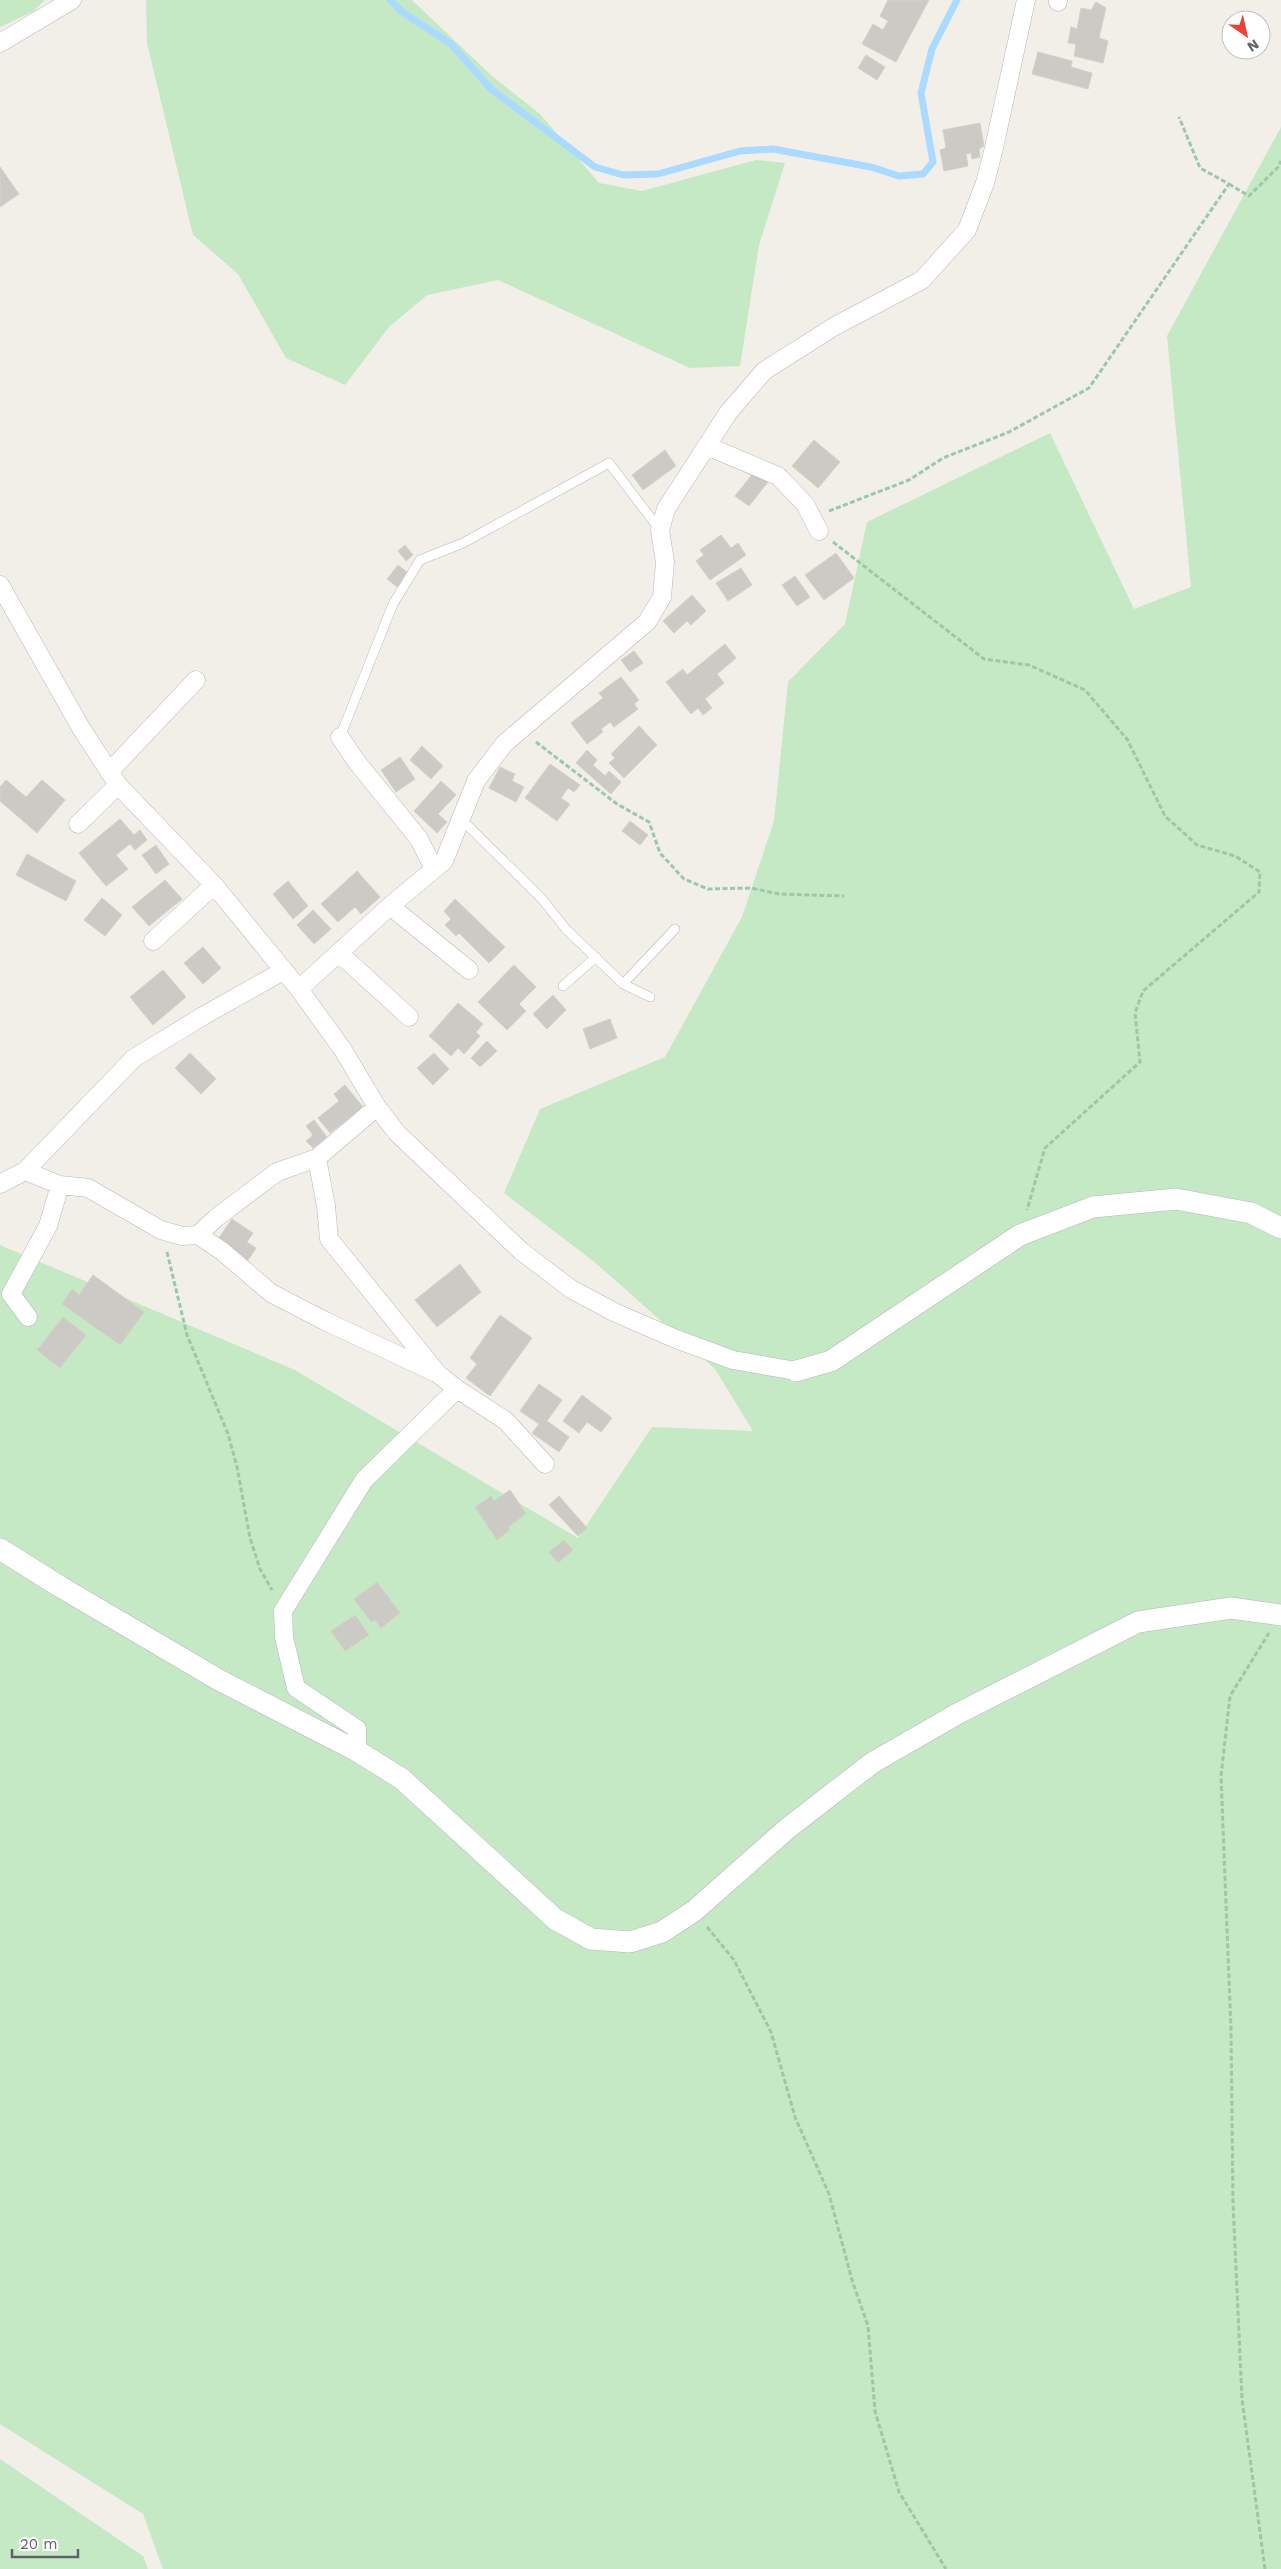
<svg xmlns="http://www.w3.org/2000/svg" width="1281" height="2569" font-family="'Work Sans',sans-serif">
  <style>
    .green { fill: #c5e8c5 }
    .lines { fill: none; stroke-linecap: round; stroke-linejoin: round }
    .stream { stroke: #aadaff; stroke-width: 7 }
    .building { fill: #cccac5; stroke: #d6d1c6 }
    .service-casing { stroke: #b5b8bc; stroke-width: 10 }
    .minor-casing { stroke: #b5b8bc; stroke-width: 19 }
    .tertiary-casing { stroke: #b5b8bc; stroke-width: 22 }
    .path { stroke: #9cc7a9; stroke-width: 3; stroke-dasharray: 5 2.5; stroke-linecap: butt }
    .service { stroke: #fff; stroke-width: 9 }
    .minor { stroke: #fff; stroke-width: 18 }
    .tertiary { stroke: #fff; stroke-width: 21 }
  </style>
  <rect width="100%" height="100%" fill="#f1efe8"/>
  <path class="green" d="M0 0H45L34 11 0 27Z
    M146 0H412L492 76 540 114 599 183 642 191 756 160 785 163 759 245 740 366 690 368 498 280 427 295 389 327 345 385 286 358 238 274 193 235 147 43Z
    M1281 127V2569H163L143 2514 0 2424V1245L295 1370 578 1538 652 1427 753 1431 715 1369 597 1264 504 1193 540 1109 665 1057 742 917 774 821 788 682 845 624 867 522 1050 433 1134 609 1191 587 1167 336Z
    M0 2459 143 2556 148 2569H0Z"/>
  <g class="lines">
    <path class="stream" d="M390 0 402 12 451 44 491 89 595 167 623 175 658 174 740 151 773 149 871 167 899 176 923 174 933 162 921 93 932 49 957 0"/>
  </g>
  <path class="building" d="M888 0H929L896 62 862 44 873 24 883 30 888 21 880 16Z
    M1096 2 1106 8 1099 38 1108 41 1103 63 1074 56 1076 44 1068 43 1071 27 1077 29 1081 8 1091 10Z
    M1038 52 1072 61 1071 67 1092 73 1088 89 1032 74Z
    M866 55 885 67 877 80 858 68Z
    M980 123 984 146 979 149 980 157 972 159 971 153 966 154 968 166 944 171 940 150 946 148 943 130Z
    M0 167 19 194 0 207Z
    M814 440 840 462 818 488 792 466Z
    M665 450 676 466 643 490 632 475Z
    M754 472 768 482 749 506 735 496Z
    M721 535 731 548 738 543 746 555 710 580 696 561 704 555 700 550Z
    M405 545 413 555 406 561 398 551Z
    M836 553 854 578 824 600 805 575Z
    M398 565 408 573 397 587 387 579Z
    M741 568 752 585 728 601 716 583Z
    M795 576 810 597 797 606 782 585Z
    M692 595 706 611 691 625 687 621 674 633 663 621Z
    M725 644 736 658 717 674 724 683 705 699 712 708 703 715 698 708 691 714 666 682 683 669 687 675Z
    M634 651 643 663 630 672 621 660Z
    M621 677 639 700 634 704 638 709 614 727 610 722 601 729 603 732 587 744 571 723 603 698 599 693Z
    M639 726 657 745 624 778 609 763 615 758 611 754Z
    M422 746 443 766 431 779 410 760Z
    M587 750 597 760 593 765 605 776 609 771 621 782 611 794 576 763Z
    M400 757 415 779 396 792 381 770Z
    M550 764 580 785 574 792 568 788 561 798 570 804 557 821 525 798Z
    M500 767 515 774 512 781 524 787 516 802 489 788Z
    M6 780 26 797 42 780 65 800 37 833 0 801V787Z
    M441 781 456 795 438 814 447 822 437 833 414 811Z
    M120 819 134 835 140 830 147 840 135 850 130 844 116 855 128 869 106 886 79 853Z
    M630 821 648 835 640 845 622 831Z
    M156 845 169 864 156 874 142 855Z
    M27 854 76 881 66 901 16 875Z
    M357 871 380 897 361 914 355 907 338 922 321 904Z
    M165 880 182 899 149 926 132 907Z
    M288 881 308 906 293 919 273 894Z
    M102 898 122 915 105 936 84 920Z
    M455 899 505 947 489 963 459 933 456 936 445 925 451 919 444 911Z
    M313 910 331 929 314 944 297 925Z
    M203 947 221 968 203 984 184 963Z
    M514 965 536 987 519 1004 526 1011 507 1030 478 1002Z
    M163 970 186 997 153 1025 130 997Z
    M553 995 566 1010 547 1029 533 1014Z
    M458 1003 483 1024 476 1032 480 1036 464 1054 458 1048 451 1056 429 1036Z
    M610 1019 617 1038 590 1049 583 1029Z
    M487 1041 497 1051 480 1067 471 1058Z
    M190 1053 216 1079 201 1094 175 1068Z
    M434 1053 449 1069 433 1085 417 1068Z
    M345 1085 363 1107 330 1133 318 1118 339 1101 334 1094Z
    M314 1120 327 1137 313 1148 306 1141 313 1135 306 1126Z
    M232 1219 253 1233 247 1242 256 1248 247 1262 216 1242Z
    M460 1264 481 1292 437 1327 415 1300Z
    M93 1275 144 1312 120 1345 62 1304 72 1289 79 1295Z
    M500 1315 532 1338 490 1396 466 1378 477 1364 470 1358Z
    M63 1317 86 1335 60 1368 37 1350Z
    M539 1384 562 1400 547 1421 569 1437 559 1452 532 1433 539 1424 520 1411Z
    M582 1395 612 1418 601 1432 587 1422 579 1433 563 1421Z
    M510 1490 526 1514 508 1527 510 1530 497 1540 475 1507 491 1496 494 1501Z
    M559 1496 587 1528 578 1536 549 1505Z
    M564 1540 573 1550 558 1563 549 1552Z
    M377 1582 400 1613 381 1628 375 1620 371 1622 354 1599Z
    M355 1615 369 1635 345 1651 331 1631Z"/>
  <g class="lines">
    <g class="service-casing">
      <path id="service" d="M340 737 393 604 420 560 463 543 609 463 660 530
        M461 819 542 899 566 929 623 984 650 997
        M623 984 675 929
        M563 986 596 957"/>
    </g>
    <g class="minor-casing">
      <path id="minor" d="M1058 2V0
        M0 43 72 0
        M707 446 778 476 805 504 819 531
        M0 585 81 728 118 785 214 885 299 989 343 1050 377 1107 397 1133 521 1251 571 1289 614 1312 676 1339 733 1360 796 1371
        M340 737 356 761 419 839 434 869
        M109 772 196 680
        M78 824 118 785
        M390 906 469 970
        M153 941 214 885
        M339 953 409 1017
        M299 989 390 906 444 861 476 781 504 744 647 622 662 597 665 562 660 530 666 509 728 413 764 371 835 326 922 280 967 230 985 183 994 148 1026 0
        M377 1107 317 1158 326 1206 329 1239 438 1374 457 1389 506 1421 545 1464
        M25 1171 60 1185 88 1188 161 1230 182 1236 198 1235 222 1251 271 1293 325 1321 434 1372
        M0 1184 25 1171 134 1058 203 1016 283 971
        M198 1235 216 1218 277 1172 317 1158
        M28 1317 11 1294 48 1226 60 1185
        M357 1751V1729L296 1688 284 1637 283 1611 364 1480 457 1389"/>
    </g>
    <g class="tertiary-casing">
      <path id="tertiary" d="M796 1371 831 1361 1020 1235 1093 1207 1176 1199 1251 1213 1281 1228
        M0 1549 59 1586 219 1680 357 1751 402 1779 555 1919 591 1939 630 1942 662 1932 694 1911 788 1828 872 1763 957 1714 1138 1622 1231 1608 1281 1615"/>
    </g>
    <path class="path" d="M1229 184 1249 196 1278 167 1281 161
      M829 511 909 480 943 458 1009 432 1089 388 1229 184 1200 168 1179 117
      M833 542 984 659 1029 665 1085 690 1127 739 1165 816 1197 845 1235 856 1260 872 1259 892 1143 991 1135 1013 1140 1062 1045 1148 1027 1210
      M536 742 617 804 649 822 660 853 684 879 708 889 751 888 779 894 844 896
      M167 1252 187 1335 228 1434 237 1467 250 1538 260 1569 272 1590
      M707 1927 734 1960 771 2032 795 2117 829 2194 852 2280 868 2326 875 2411 899 2492 946 2569
      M1265 2569 1242 2399 1233 2203 1231 2030 1221 1776 1230 1696 1269 1633"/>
    <use href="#service" class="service"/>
    <use href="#minor" class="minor"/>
    <use href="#tertiary" class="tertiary"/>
  </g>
  <g transform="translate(1246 35) rotate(146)"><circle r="24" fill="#ffffff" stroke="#bfc1c3"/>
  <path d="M0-4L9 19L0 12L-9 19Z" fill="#ea4335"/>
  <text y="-8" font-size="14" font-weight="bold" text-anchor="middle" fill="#5f6368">N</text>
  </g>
  <path d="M12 2549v8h66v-8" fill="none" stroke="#5f6368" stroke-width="2.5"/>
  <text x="20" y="2549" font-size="15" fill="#5f6368" stroke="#ffffff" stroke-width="4" paint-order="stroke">20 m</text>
</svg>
